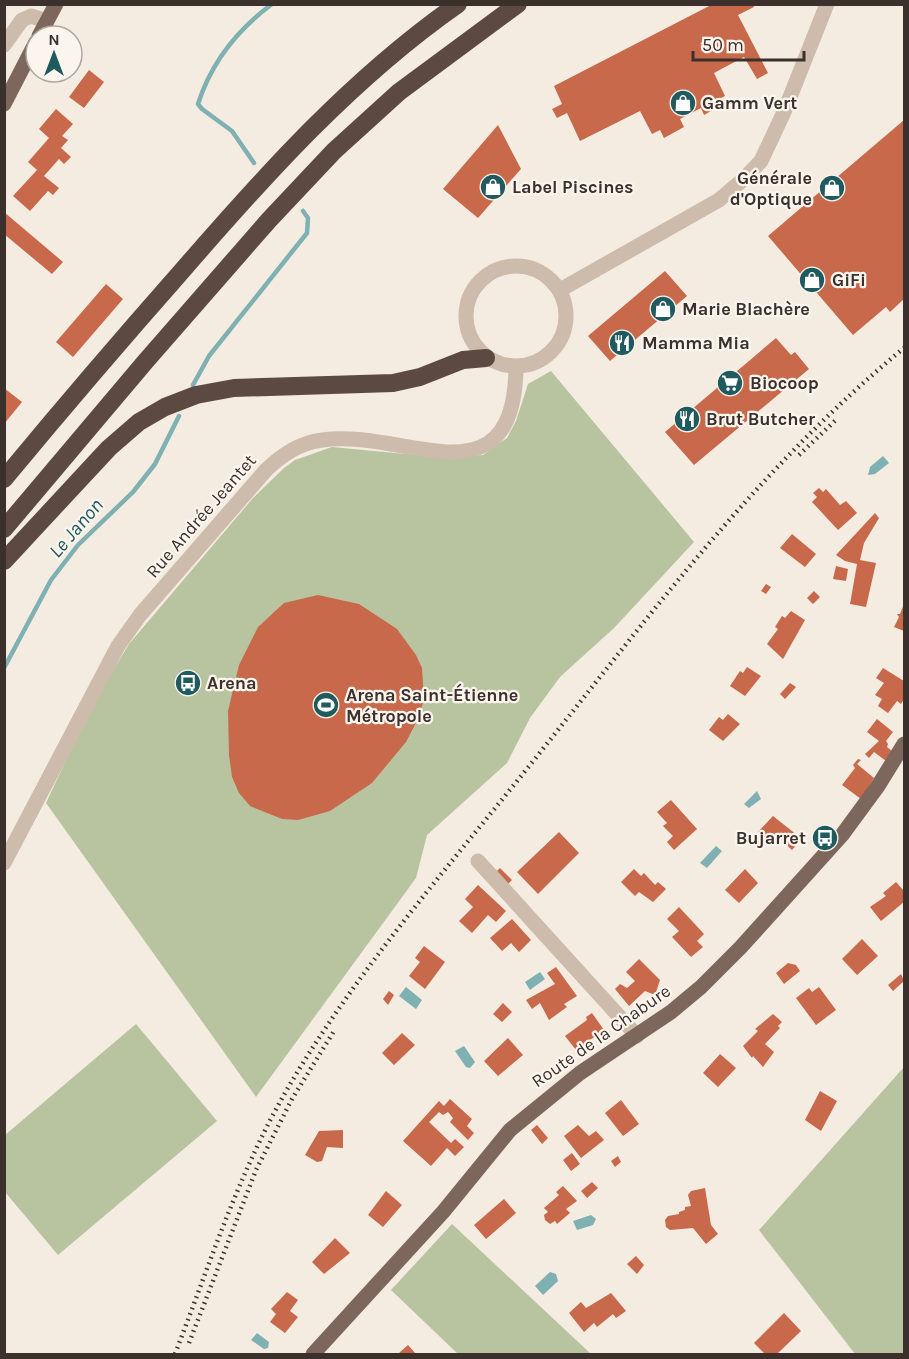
<svg xmlns="http://www.w3.org/2000/svg" width="909" height="1359" font-family="Karla,sans-serif">
  <style>
    .green { fill: #b8c4a0 }
    .water { fill: #7fb0b2 }
    .lines { fill: none; stroke-linecap: round; stroke-linejoin: round }
    .stream { stroke: #7fb0b2; stroke-width: 4.5 }
    .building { fill: #c8694b }
    .minor { stroke: #cdbbac; stroke-width: 15 }
    .major { stroke: #7d675c; stroke-width: 15 }
    .highway { stroke: #5c4a42; stroke-width: 18 }
    .rail { stroke: #3b302b; stroke-width: 4.5; stroke-dasharray: 1.5 4.5; stroke-linecap: butt }
    .labels { text-anchor: middle; dominant-baseline: central; stroke-width: 4.5; stroke-linejoin: round; paint-order: stroke }
    .poi-label { font-size: 18px; font-weight: bold; fill: #3b302b; stroke: #fbf5ee; text-anchor: start }
    .street-label { font-size: 18px; fill: #3b302b; stroke: #fbf5ee }
    .water-label { font-size: 20px; font-style: italic; fill: #1f5a5e; stroke: #fbf5ee }
  </style>
  <rect width="100%" height="100%" fill="#f4ebe1"/>
  <path class="green" d="M551 371 694 542 614 628 560 677 530 718 507 763 427 835 416 878 256 1097 46 803 90 709 129 644 253 498 284 468 295 460 332 447 448 458 483 455 507 438 516 421 528 384Z
    M136 1024 217 1121 58 1255 5 1192V1135Z
    M904 1067V1354H855L759 1230Z
    M452 1224 591 1354H458L391 1290Z"/>
  <path class="water" d="M883 456 889 463 875 474 868 475 870 467Z
    M757 791 761 799 749 808 744 804Z
    M716 846 722 851 707 868 700 863Z
    M540 972 545 979 530 990 525 982Z
    M406 987 422 1000 416 1009 399 996Z
    M464 1046 475 1062 470 1068 466 1067 455 1051Z
    M591 1215 596 1219 593 1225 577 1230 573 1221Z
    M550 1272 556 1274 558 1281 543 1295 535 1286Z
    M257 1333 269 1342 268 1348 264 1349 251 1340Z"/>
  <g class="lines">
    <path class="stream" d="M254 163 232 131 202 109 198 104C211 63 237 30 272 4
      M193 385 209 356 307 233 308 218 303 211
      M4 668 51 580 78 545 133 492 155 464 179 416"/>
  </g>
  <path class="building" d="M713 4H753L754 7 738 15 768 73 757 79 744 57 714 73 725 96 713 102 716 108 704 115 701 108 680 119 684 127 664 138 660 130 652 134 640 111 580 141 567 113 557 118 552 109 562 104 554 86Z
    M89 70 104 82 84 108 69 97Z
    M56 109 73 124 62 136 68 140 61 148 71 157 64 164 59 159 44 176 59 188 53 195 48 191 30 211 13 196 37 170 28 162 49 138 39 129Z
    M904 120V299L890 312 886 307 853 335 768 236Z
    M498 125 521 169 478 218 443 189Z
    M4 212 63 262 52 274 4 234Z
    M665 271 687 296 610 361 588 336Z
    M106 284 123 299 73 357 56 342Z
    M776 338 791 355 795 352 809 369 694 465 665 432Z
    M4 388 22 402 4 424Z
    M819 488 823 492 826 489 840 505 846 501 857 513 838 530 812 502 817 497 813 493Z
    M875 513 879 518 864 543 860 560 876 563 866 607 850 604 857 564 845 561 836 555Z
    M792 534 816 554 805 567 780 548Z
    M836 566 848 569 846 581 833 579Z
    M766 584 771 587 766 594 761 591Z
    M814 591 820 597 813 604 807 598Z
    M318 595 359 604 397 629 416 655 422 668 424 699 419 717 406 742 372 783 330 811 298 820 282 819 250 806 239 793 232 777 229 755 228 711 239 665 258 627 284 603Z
    M904 604V631L894 627 899 617 897 614H900Z
    M791 611 805 620 783 659 767 644 778 629 775 627 782 616 785 618Z
    M747 667 761 676 745 696 730 686 740 671 743 673Z
    M883 668 904 681V699L901 704 897 701 888 713 878 706 882 699 875 695 884 683 876 678Z
    M790 683 796 687 785 699 780 694Z
    M728 714 740 724 723 741 709 730 719 717 723 720Z
    M877 719 893 732 886 741 888 744 887 747 892 751 886 761 874 752 869 758 865 754 879 741 867 732Z
    M858 759 861 760 857 764 874 778 861 799 842 785 855 768 853 765Z
    M671 800 697 829 674 850 667 842 673 836 663 826 667 823 657 812Z
    M773 816 802 839 792 850 778 837 771 845 758 832Z
    M559 832 579 853 538 894 517 872Z
    M500 868 512 880 504 888 492 876Z
    M634 869 641 876 644 873 655 885 658 882 666 889 653 902 639 892 635 896 621 882Z
    M745 869 758 883 739 903 725 890Z
    M896 882 904 891V902L881 921 870 907 886 896 883 893Z
    M478 885 506 911 496 922 488 915 472 933 459 921 473 907 465 899Z
    M679 907 704 934 697 941 703 947 691 957 672 937 679 931 667 919Z
    M512 919 531 940 519 952 511 943 502 951 490 938Z
    M862 939 878 956 857 975 842 959Z
    M424 946 445 962 425 989 409 976 420 962 415 958Z
    M639 959 660 980 655 995 645 991 629 1006 615 989 620 984 627 988 635 981 626 972Z
    M788 963 796 965 800 971 784 984 776 973Z
    M556 967 577 996 564 1004 567 1007 549 1020 540 1003 532 1009 526 1000 555 984 547 973Z
    M901 974 904 981 893 991 888 985Z
    M819 987 836 1010 816 1025 796 998 809 988 812 992Z
    M389 991 394 995 388 1005 383 999Z
    M503 1003 512 1012 502 1022 493 1014Z
    M592 1013 604 1030 576 1050 565 1036 587 1020 586 1017Z
    M773 1014 782 1022 778 1026 780 1028 765 1044 774 1052 763 1067 753 1056 752 1058 743 1046 758 1031 755 1029Z
    M402 1033 415 1045 394 1065 382 1053Z
    M508 1038 523 1055 498 1076 484 1061Z
    M720 1054 736 1068 718 1087 703 1073Z
    M820 1091 837 1101 821 1131 805 1120Z
    M450 1099 472 1119 467 1126 474 1133 468 1140 450 1122 453 1118 448 1112 443 1115 439 1112 429 1122 451 1143 455 1139 464 1147 455 1156 447 1148 431 1166 403 1141 439 1101 444 1106Z
    M621 1100 639 1124 623 1136 605 1113Z
    M537 1125 548 1138 542 1144 531 1130Z
    M578 1125 589 1136 596 1131 604 1140 581 1158 564 1136Z
    M343 1130V1148L327 1147 322 1161 317 1162 305 1155 319 1131Z
    M572 1153 580 1164 571 1171 563 1160Z
    M618 1156 621 1162 615 1167 611 1161Z
    M592 1182 598 1188 587 1198 581 1191Z
    M563 1186 577 1201 566 1209 570 1213 557 1224 555 1221 550 1224 545 1220 544 1215 548 1212 544 1208 559 1195 556 1192Z
    M705 1188 711 1225 718 1234 706 1244 693 1228 670 1230 666 1227 665 1220 668 1216 679 1214V1212L685 1210V1207L691 1206 688 1195 691 1191Z
    M386 1191 402 1205 383 1227 368 1215Z
    M504 1199 516 1213 486 1239 474 1225Z
    M335 1238 350 1253 324 1274 312 1262Z
    M636 1256 644 1265 637 1274 627 1264Z
    M287 1292 298 1300 290 1311 298 1317 285 1333 270 1322 276 1314 271 1309Z
    M611 1293 626 1311 616 1318 613 1314 597 1327 594 1323 584 1332 569 1313 581 1302 586 1308Z
    M784 1313 801 1331 777 1354H765L754 1343Z
    M408 1345 416 1354H398L400 1352Z"/>
  <g class="lines">
    <path class="minor" d="M4 45 22 20 31 16 47 21
      M466 316a50 50 0 1 1 100 0a50 50 0 1 1-100 0Z
      M560 290 719 200 745 178 761 161 784 112 827 4
      M478 861 637 1036
      M4 863 118 646 140 615 266 470C282 455 299 443 322 440 405 428 514 508 516 367"/>
    <path class="major" d="M39 36 56 4
      M4 104 36 42
      M313 1354 443 1212 510 1130 580 1073 671 1012 701 987 741 947 842 835 878 786 904 744"/>
    <path class="highway" d="M4 479C62 409 121 340 181 272 265 175 352 78 458 4
      M4 529 145 362 269 220 334 151 399 92 518 4
      M4 561 109 448 139 422 165 407 196 395 234 388 393 383 420 377 463 360 486 358"/>
    <path class="rail" d="M799 455 838 418
      M189 1343 256 1170 292 1099 334 1031
      M175 1354C209 1266 238 1175 285 1093 353 975 445 871 530 765 648 618 758 468 904 348"/>
  </g>
  <defs>
    <g id="shop-disc" transform="scale(1.35)"><circle r="9.5" fill="#1f5a5e" stroke="#fbf5ee"/><path d="M-5-2.5h2.3a2.7 3.5 0 0 1 5.4 0H5L5.5 6h-11ZM-1.5-2.5h3a1.5 2.3 0 0 0-3 0Z" fill="#fff"/></g>
    <g id="restaurant-disc" transform="scale(1.35)"><circle r="9.5" fill="#1f5a5e" stroke="#fbf5ee"/><path d="M-5-6h1v4h1v-4h1v4h1v-4h1v5L-1.5 .5V6h-2V.5L-5-1ZM5-6V6H3V1.5H1.5Q1.5-4 5-6Z" fill="#fff"/></g>
    <g id="supermarket-disc" transform="scale(1.35)"><circle r="9.5" fill="#1f5a5e" stroke="#fbf5ee"/><path d="M-6-5.5h2.5l.6 2H6L4.5 2H-2.5L-4.4-4H-6ZM-1.5 3.2a1.3 1.3 0 1 0 .1 0ZM3 3.2a1.3 1.3 0 1 0 .1 0Z" fill="#fff"/></g>
    <g id="bus-disc" transform="scale(1.35)"><circle r="9.5" fill="#1f5a5e" stroke="#fbf5ee"/><path d="M-5-6H5V4H4V6H2V4H-2V6H-4V4H-5ZM-3.5-4V0h7V-4ZM-3.5 1.2v1.5H-2V1.2ZM2 1.2v1.5H3.5V1.2Z" fill="#fff"/></g>
    <g id="stadium-disc" transform="scale(1.35)"><circle r="9.5" fill="#1f5a5e" stroke="#fbf5ee"/><path d="M0-5a6.5 5 0 1 0 0 10a6.5 5 0 1 0 0-10ZM-3.5-1.8h7v3.6h-7Z" fill="#fff"/></g>
  </defs>
  <g fill-rule="evenodd">
    <use href="#shop-disc" x="683" y="103"/>
    <use href="#shop-disc" x="493" y="187"/>
    <use href="#shop-disc" x="832" y="188"/>
    <use href="#shop-disc" x="812" y="280"/>
    <use href="#shop-disc" x="663" y="309"/>
    <use href="#restaurant-disc" x="622" y="343"/>
    <use href="#supermarket-disc" x="730" y="383"/>
    <use href="#restaurant-disc" x="687" y="419"/>
    <use href="#bus-disc" x="188" y="683"/>
    <use href="#stadium-disc" x="326" y="705"/>
    <use href="#bus-disc" x="825" y="838"/>
  </g>
  <g class="labels">
    <g class="poi-label">
      <text x="702" y="103">Gamm Vert</text>
      <text x="812" y="178" text-anchor="end">Générale<tspan x="812" dy="21">d'Optique</tspan></text>
      <text x="512" y="187">Label Piscines</text>
      <text x="832" y="280">GiFi</text>
      <text x="682" y="309">Marie Blachère</text>
      <text x="642" y="343">Mamma Mia</text>
      <text x="750" y="383">Biocoop</text>
      <text x="706" y="419">Brut Butcher</text>
      <text x="207" y="683">Arena</text>
      <text x="346" y="695">Arena Saint-Étienne<tspan x="346" dy="21">Métropole</tspan></text>
      <text x="806" y="838" text-anchor="end">Bujarret</text>
    </g>
    <g class="street-label">
      <text transform="translate(201 516) rotate(-49)">Rue Andrée Jeantet</text>
      <text transform="translate(601 1036) rotate(-35)">Route de la Chabure</text>
    </g>
    <g class="water-label">
      <text transform="translate(76 528) rotate(-49)">Le Janon</text>
    </g>
  </g>
  <rect width="909" height="1359" fill="none" stroke="#3b302b" stroke-width="12"/>
  <g transform="translate(54 54)"><circle r="28" fill="#fbf5ee" stroke="#aea6a0" stroke-width="1.5"/>
  <path d="M0-4.5L10 22L0 15L-10 22Z" fill="#1f5a5e"/>
  <text y="-9" font-size="16" font-weight="bold" text-anchor="middle" fill="#3b302b">N</text>
  </g>
  <path d="M693 51v9h111v-9" fill="none" stroke="#3b302b" stroke-width="3"/>
  <text x="702" y="51" font-size="18" fill="#3b302b" stroke="#fbf5ee" stroke-width="4.5" paint-order="stroke">50 m</text>
</svg>
